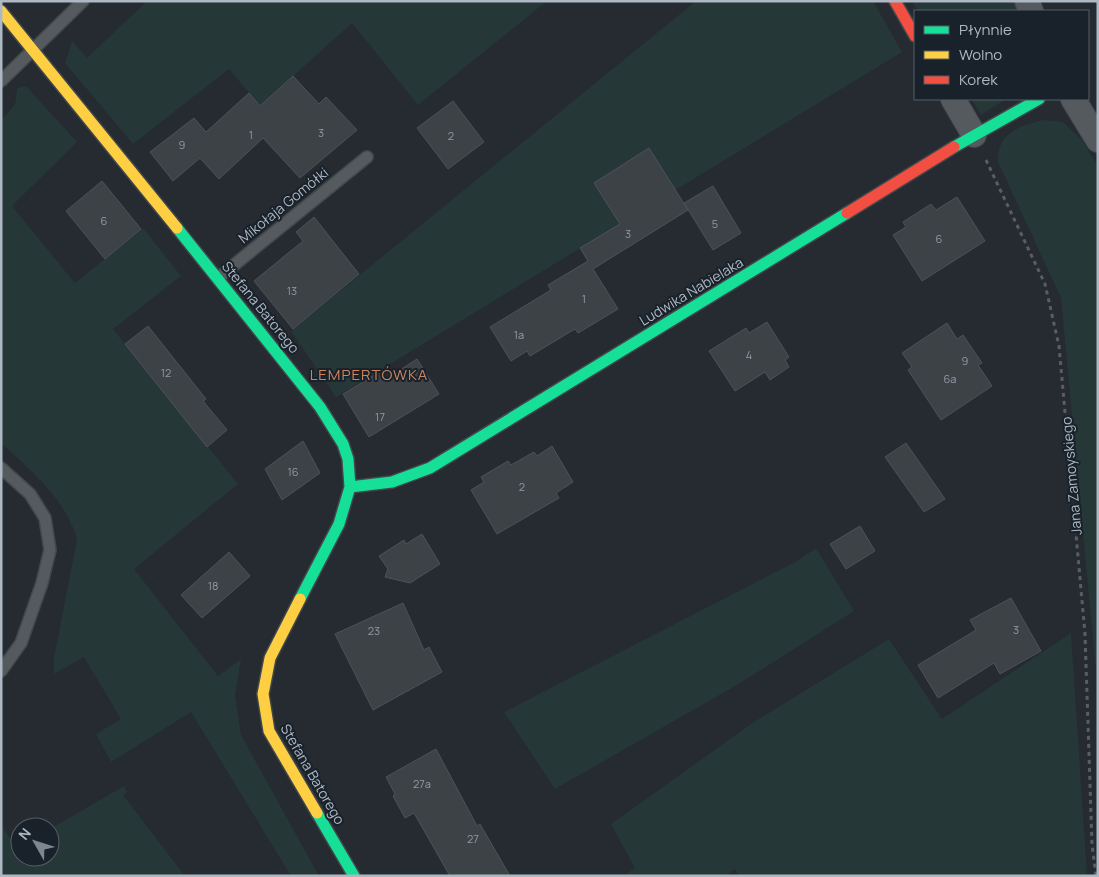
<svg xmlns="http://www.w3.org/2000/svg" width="1099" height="877" font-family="Manrope,sans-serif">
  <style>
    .green { fill: #253737 }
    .building { fill: #3d4247; stroke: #4d5258 }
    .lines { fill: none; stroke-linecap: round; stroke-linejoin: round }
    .lane-casing { stroke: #42474b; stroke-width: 14 }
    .street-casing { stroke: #42474b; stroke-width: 26 }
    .fast-casing { stroke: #42474b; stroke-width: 14 }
    .slow-casing { stroke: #42474b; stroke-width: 14 }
    .jam-casing { stroke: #42474b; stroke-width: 14 }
    .path { stroke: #585e63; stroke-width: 3; stroke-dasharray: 4 4; stroke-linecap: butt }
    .lane { stroke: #555a5f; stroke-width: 11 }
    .street { stroke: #555a5f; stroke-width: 24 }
    .fast { stroke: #16e098; stroke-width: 11 }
    .slow { stroke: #ffcf43; stroke-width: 11 }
    .jam { stroke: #f24e42; stroke-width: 11 }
    .labels { text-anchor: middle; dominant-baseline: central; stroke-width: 4; stroke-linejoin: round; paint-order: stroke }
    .number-label { font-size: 11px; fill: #929aa4 }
    .street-label { font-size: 14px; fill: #aeb8c3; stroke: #19222a }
    .neighbourhood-label { font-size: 15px; letter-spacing: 1px; fill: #cd855f; stroke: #19222a }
  </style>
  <rect width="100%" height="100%" fill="#252b30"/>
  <path class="green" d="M147 1H547L418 105 352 23 260 106 229 69 133 144 65 63 72 41 87 58Z
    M696 1H873L902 52 336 397 291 331Z
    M912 1H1014L1018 11H918Z
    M26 86 77 142 12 206 75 283 143 228 181 276 113 329 238 484 134 569 218 676 241 659 235 695 241 735 319 876H291L191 712 111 762 96 734 121 719 84 657 54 674V658L77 539C65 498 31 471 1 443V120L15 105 17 88Z
    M971 99H1006L981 115Z
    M1042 120 1063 122 1082 140 1098 167V692L1061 298 998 162C997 133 1017 127 1042 120Z
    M816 548 854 611 737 685 555 789 504 712 797 561Z
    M1071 633 1087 876H739L735 869 725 876H623L635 868 611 824 754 722 889 639 942 719Z
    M124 786 127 792 123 795 185 876H1V825L17 848 20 847V857H50V829Z"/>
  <path class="building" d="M293 76 319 104 326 97 357 130 300 178 263 138 219 179 200 158 173 181 150 152 194 118 206 132 249 93 260 106Z
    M453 101 484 142 448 169 417 128Z
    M649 148 688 210 593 269 618 309 578 333 575 329 530 356 527 351 511 361 490 327 551 290 548 285 588 261 580 248 620 224 594 183Z
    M102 181 141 229 105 259 66 211Z
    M713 186 741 233 713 250 684 203Z
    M957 197 985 241 922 281 893 235 906 227 903 222 931 204 936 210Z
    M314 217 359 274 293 329 254 281 303 241 296 232Z
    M767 322 789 357 785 360 789 367 770 380 765 372 735 391 709 351 746 328 749 333Z
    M947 323 957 339 963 335 982 363 978 365 992 386 941 420 908 370 912 367 902 353Z
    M148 326 206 399 203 401 227 430 207 447 125 344Z
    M417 359 439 394 369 437 343 394 381 371 386 379Z
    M303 441 320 473 282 500 265 469Z
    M906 443 945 499 924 512 885 457Z
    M552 446 573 482 556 493 559 498 497 534 471 490 484 482 481 477 508 461 511 465 534 452 537 456Z
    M860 526 875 551 846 569 830 544Z
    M422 534 440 564 410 583 385 577 388 569 379 556 404 540 406 544Z
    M229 552 250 576 202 618 181 595Z
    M1011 598 1041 651 1000 674 994 663 938 698 918 665 976 630 970 620Z
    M403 603 424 650 429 647 442 672 373 710 335 634Z
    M436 749 477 826 480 824 510 876H450L414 813 405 818 393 796 395 794 386 777Z"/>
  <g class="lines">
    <g class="lane-casing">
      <path id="lane" d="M1 81 83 1
        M218 278 367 157
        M1 468 30 494 45 518 50 550 42 583 21 643 1 671"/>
    </g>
    <g class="street-casing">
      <path id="street" d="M1027 1 1031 11
        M953 99 974 135
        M1073 99 1098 140"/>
    </g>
    <g class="fast-casing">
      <path id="fast" d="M954 147 1039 99
        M177 228 320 407 343 444 348 459 350 487 339 524 300 599
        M350 487 392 482 430 468 847 213
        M317 813 354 876"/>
    </g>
    <g class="slow-casing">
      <path id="slow" d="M1 11 177 228
        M300 599 270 658 263 694 269 731 317 813"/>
    </g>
    <g class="jam-casing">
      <path id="jam" d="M895 1 915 36
        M847 213 954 147"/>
    </g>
    <path class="path" d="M986 160 1045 284 1059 346 1085 634 1092 844 1096 876"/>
    <use href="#lane" class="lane"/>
    <use href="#street" class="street"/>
    <use href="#fast" class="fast"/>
    <use href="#slow" class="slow"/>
    <use href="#jam" class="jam"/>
  </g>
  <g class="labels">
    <g class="number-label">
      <text x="321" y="132">3</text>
      <text x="251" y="134">1</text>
      <text x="451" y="135">2</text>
      <text x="182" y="144">9</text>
      <text x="104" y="220">6</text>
      <text x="715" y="223">5</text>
      <text x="628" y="233">3</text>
      <text x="939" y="238">6</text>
      <text x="292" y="290">13</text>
      <text x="584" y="298">1</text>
      <text x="519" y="334">1a</text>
      <text x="749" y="354">4</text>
      <text x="965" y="360">9</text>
      <text x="166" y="372">12</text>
      <text x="950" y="378">6a</text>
      <text x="380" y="416">17</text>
      <text x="293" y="471">16</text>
      <text x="522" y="486">2</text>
      <text x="213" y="585">18</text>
      <text x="1016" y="629">3</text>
      <text x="374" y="630">23</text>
      <text x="422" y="783">27a</text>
      <text x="473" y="838">27</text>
    </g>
    <g class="street-label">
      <text transform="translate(283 205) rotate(-39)">Mikołaja Gomółki</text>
      <text transform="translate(691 291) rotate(-31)">Ludwika Nabielaka</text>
      <text transform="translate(261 307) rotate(51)">Stefana Batorego</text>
      <text transform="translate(1071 476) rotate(-95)">Jana Zamoyskiego</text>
      <text transform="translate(313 774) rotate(60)">Stefana Batorego</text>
    </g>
    <g class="neighbourhood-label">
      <text x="369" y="374">LEMPERTÓWKA</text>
    </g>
  </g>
  <rect width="1099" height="877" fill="none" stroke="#aeb8c3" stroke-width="5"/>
  <rect x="914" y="10" width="175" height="90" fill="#19222a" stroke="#555e67"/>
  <rect x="924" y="26" width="25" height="8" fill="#16e098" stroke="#555e67"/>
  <text x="959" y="35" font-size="15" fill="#aeb8c3">Płynnie</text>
  <rect x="924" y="51" width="25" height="8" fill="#ffcf43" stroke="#555e67"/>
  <text x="959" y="60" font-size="15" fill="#aeb8c3">Wolno</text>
  <rect x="924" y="76" width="25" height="8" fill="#f24e42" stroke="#555e67"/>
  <text x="959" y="85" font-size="15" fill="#aeb8c3">Korek</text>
  <g transform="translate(35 842) rotate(309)"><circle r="24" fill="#19222a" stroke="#555e67"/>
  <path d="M0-4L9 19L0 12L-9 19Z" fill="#7e8790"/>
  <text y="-8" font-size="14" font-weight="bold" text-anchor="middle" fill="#aeb8c3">N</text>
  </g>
</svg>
